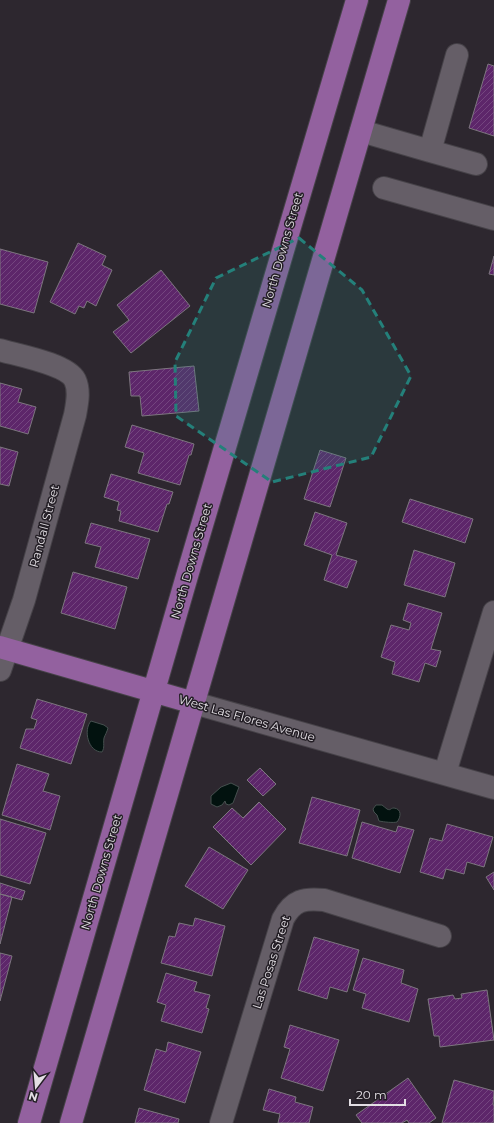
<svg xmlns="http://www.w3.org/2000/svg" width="494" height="1123" font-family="Montserrat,sans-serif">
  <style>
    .water { fill: #02120f; stroke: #46504f }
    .building { fill: url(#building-hatch); stroke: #7d767f }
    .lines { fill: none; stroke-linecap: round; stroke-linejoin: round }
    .minor-casing { stroke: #464248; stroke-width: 24 }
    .major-casing { stroke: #464248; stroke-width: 24 }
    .minor { stroke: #655e67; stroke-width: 22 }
    .major { stroke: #93619f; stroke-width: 22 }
    .marked { fill: #24807a; fill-opacity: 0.2; stroke: #24807a; stroke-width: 3; stroke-dasharray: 8 5; stroke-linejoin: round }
    .labels { text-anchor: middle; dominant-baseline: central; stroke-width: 3; stroke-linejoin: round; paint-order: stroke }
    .street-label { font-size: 12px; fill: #e3dfe4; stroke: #231e25 }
  </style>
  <defs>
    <pattern id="building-hatch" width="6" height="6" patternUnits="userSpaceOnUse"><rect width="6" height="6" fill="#5d266a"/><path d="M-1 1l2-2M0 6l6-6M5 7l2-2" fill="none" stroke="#74457f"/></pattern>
  </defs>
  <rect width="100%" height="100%" fill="#2d272f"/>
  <path class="water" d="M91 721 104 725 108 728C107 732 105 735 104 738 103 744 105 747 102 752 88 752 83 730 91 721Z
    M231 783 239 787 233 803 229 805 226 804 225 801 222 805 217 807 211 804V796L221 787Z
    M376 805H382C384 806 385 808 387 809 391 811 390 808 394 808 402 809 401 817 397 822 393 823 384 822 379 821L377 815 374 812 373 809Z"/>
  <path class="building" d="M488 64 494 66V136L469 128Z
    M78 243 106 256 102 265 112 270 96 306 87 301 84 308 79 306 75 314 50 302Z
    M0 249 48 262 34 313 0 304Z
    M494 256V275L489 274Z
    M161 270 190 306 131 353 113 332 129 320 117 305Z
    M194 366 199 411 142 416 140 396H131L129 372Z
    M0 383 22 389 18 402 36 407 28 434 0 426Z
    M132 425 194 444 191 455H189L180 485 138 473 144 453 125 447Z
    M0 447 18 452 9 486 0 484Z
    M320 450 346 458 330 507 304 499Z
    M111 474 173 492 169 504H167L158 532 119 521 121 511 117 510 119 502 104 497Z
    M410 499 473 519 465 543 402 522Z
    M315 512 347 523 336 555 357 561 347 588 324 580 332 555 304 545Z
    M91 523 150 539 138 579 95 567 101 547 85 543Z
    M414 550 455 563 445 597 404 585Z
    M73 572 127 587 115 629 61 613Z
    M408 603 442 613 431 649 441 651 436 667 425 663 419 682 392 674 395 662 381 657 391 625 409 630 411 623 403 620Z
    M37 699 87 714 71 764 20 748 26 729H34L37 720 31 718Z
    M17 764 49 774 43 791 60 796 50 830 2 815Z
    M260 768 276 784 263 796 247 780Z
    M312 797 360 810 347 856 299 843Z
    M259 802 286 829 251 865 213 827 232 808 243 818Z
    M0 819 46 833 30 884 0 875Z
    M362 822 396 832 398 826 414 830 400 873 352 858Z
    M447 824 493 837 484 867 467 862 464 874 446 869 443 879 420 872 430 838 442 841Z
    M209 847 248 870 223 909 185 886Z
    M494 872V890L486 877Z
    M0 883 25 891 22 900 0 894Z
    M0 894 12 897 0 944Z
    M195 918 225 926 212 976 161 963 169 936 175 937 179 923 193 926Z
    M314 937 359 950 347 992 330 987 327 999 298 990Z
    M0 953 12 956 0 1001Z
    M363 958 404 970 401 983 418 989 409 1022 362 1008 366 994 353 990Z
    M166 973 197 982 194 991 210 995 206 1008 209 1009 202 1033 161 1021 166 1005 157 1002Z
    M487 990 494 1040 440 1047 439 1036H434L428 999 453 995 455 999 462 998 461 994Z
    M290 1025 339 1040 323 1091 281 1078 290 1049 284 1047Z
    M168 1042 201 1052 185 1103 144 1090 156 1049 166 1052Z
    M408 1078 436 1118 429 1123H409L407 1120 402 1123H362L356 1115Z
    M454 1080 494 1091 493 1105H494V1123H442Z
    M269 1089 296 1097 295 1102 313 1107 309 1123H278L280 1114 263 1110Z
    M139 1108 179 1119 178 1123H135Z"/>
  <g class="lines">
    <g class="minor-casing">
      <path id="minor" d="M361 131 430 151 457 55
        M430 151 476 164
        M384 188 494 219
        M0 350C17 355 67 364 75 380 80 391 77 404 75 415L24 600 0 670
        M194 703 494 788
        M445 773 494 612
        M221 1123 283 919C293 900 304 898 324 900L440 936"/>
    </g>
    <g class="major-casing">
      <path id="major" d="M0 647 194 703
        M29 1123 187 576 357 0
        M71 1123 399 0"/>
    </g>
    <use href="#minor" class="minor"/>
    <use href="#major" class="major"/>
  </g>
  <path class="marked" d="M299 238 362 290 411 376 371 457 272 482 176 416 175 362 216 278Z"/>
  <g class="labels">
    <g class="street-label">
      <text transform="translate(282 250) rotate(-74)">North Downs Street</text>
      <text transform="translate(44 526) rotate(-75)">Randall Street</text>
      <text transform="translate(191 561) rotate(-74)">North Downs Street</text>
      <text transform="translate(247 718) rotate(16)">West Las Flores Avenue</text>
      <text transform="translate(101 872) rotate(-74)">North Downs Street</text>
      <text transform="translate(271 962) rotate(-72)">Las Posas Street</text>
    </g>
  </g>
  <g transform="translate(36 1087) rotate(196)" stroke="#231e25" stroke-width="3" paint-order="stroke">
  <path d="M0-3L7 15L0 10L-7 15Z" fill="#e3dfe4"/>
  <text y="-6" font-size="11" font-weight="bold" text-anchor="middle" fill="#e3dfe4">N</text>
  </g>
  <path d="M350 1099v6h55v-6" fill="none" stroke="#e3dfe4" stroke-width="2"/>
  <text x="356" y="1099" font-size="12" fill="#e3dfe4" stroke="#231e25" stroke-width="3" paint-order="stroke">20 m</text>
</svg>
